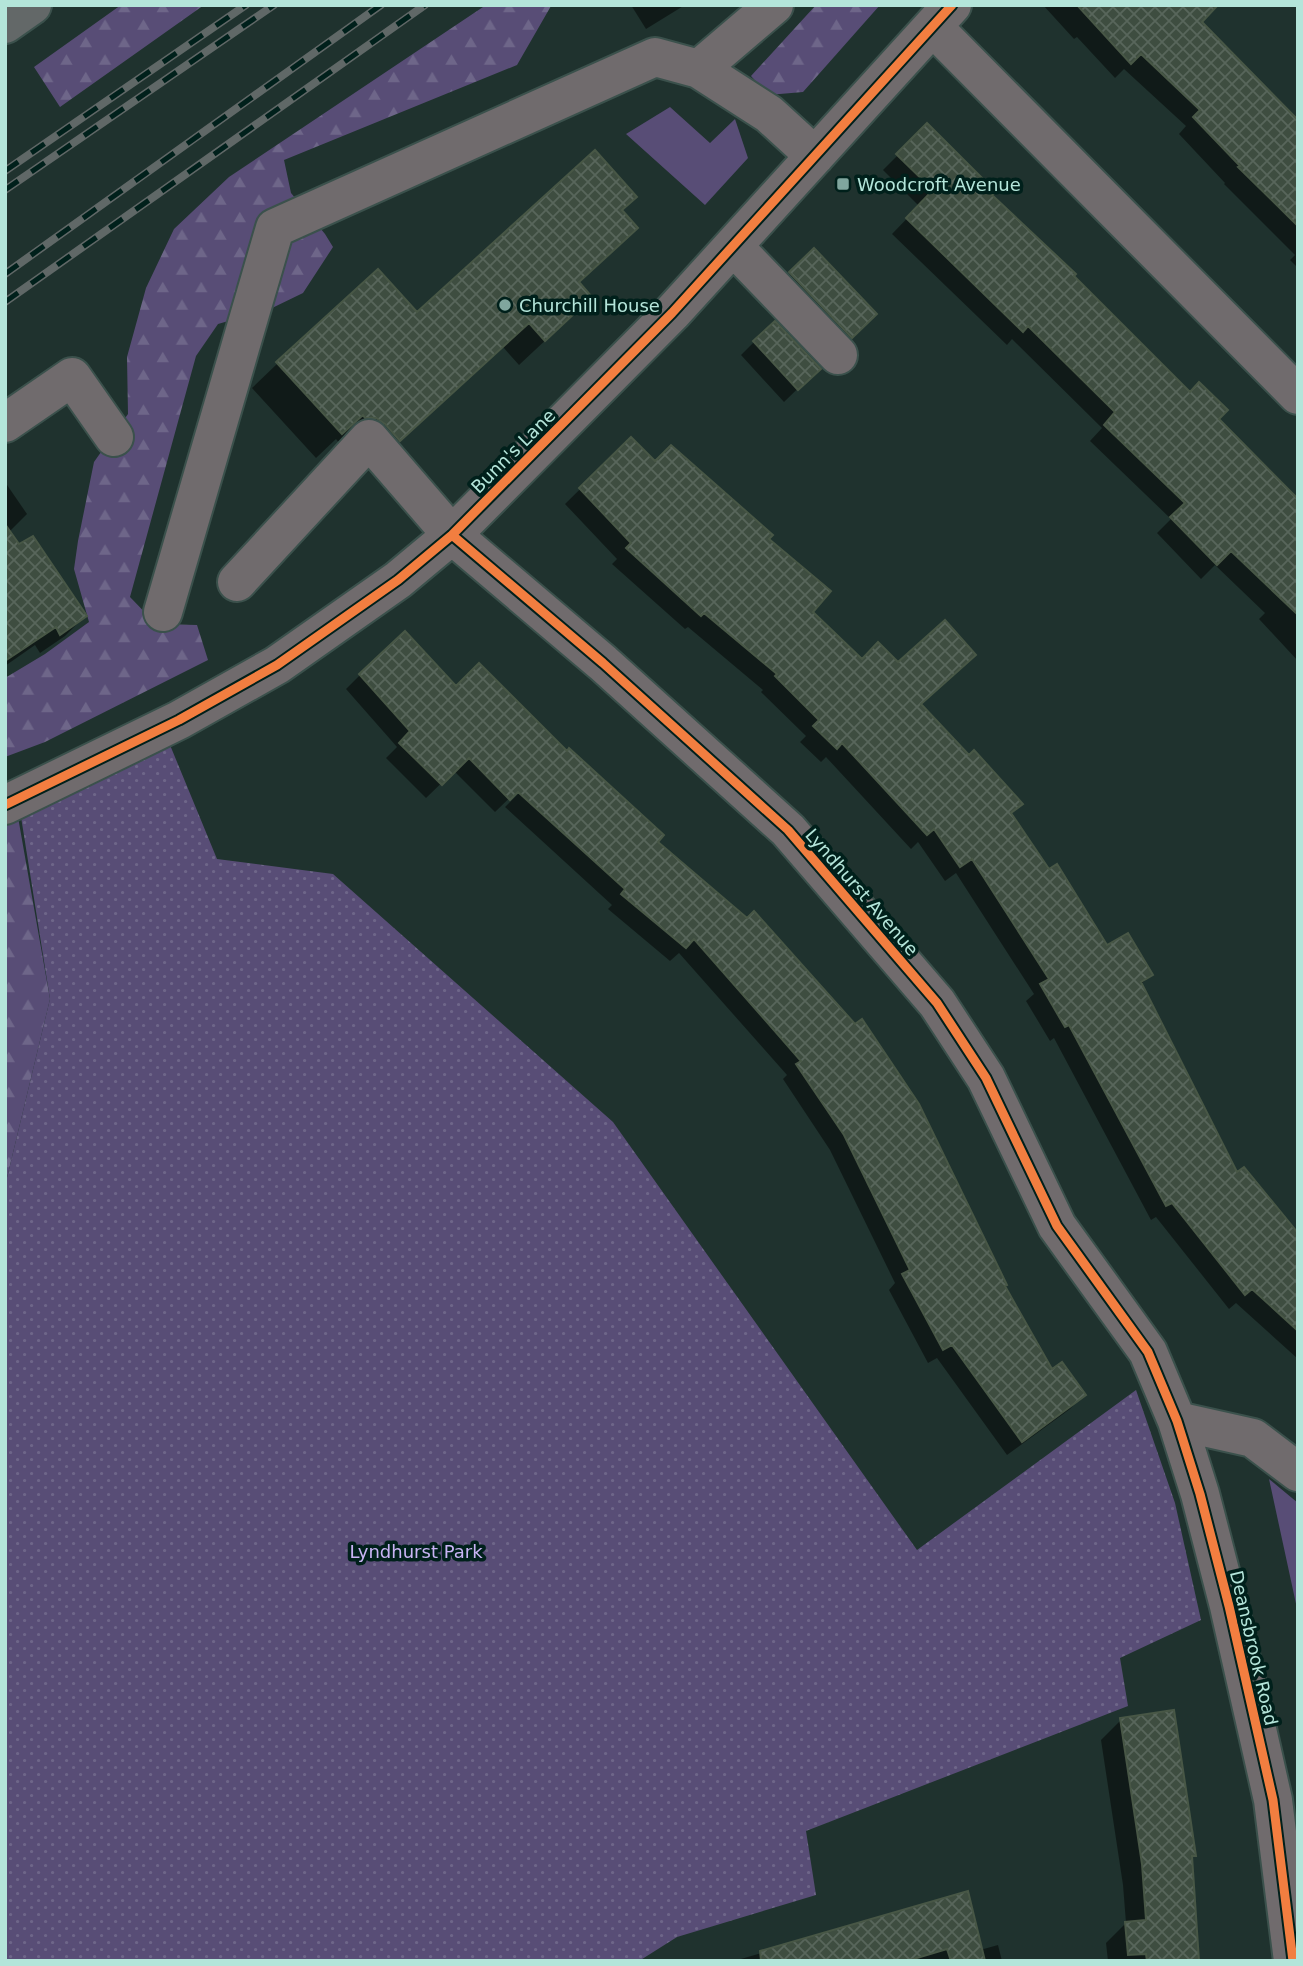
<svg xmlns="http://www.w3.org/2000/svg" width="1303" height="1966" font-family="'DejaVu Sans',sans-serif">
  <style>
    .grass { fill: #584d76 }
    .forest { fill: url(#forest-firs) }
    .park { fill: url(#park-dots) }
    .shadow { fill: #0007 }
    .building { fill: url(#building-cross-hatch); stroke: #485746; stroke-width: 2 }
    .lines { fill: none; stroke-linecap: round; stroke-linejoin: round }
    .minor-casing { stroke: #3b514c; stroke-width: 42 }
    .highway-casing { stroke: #3b514c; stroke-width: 42 }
    .minor { stroke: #706b6d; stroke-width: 38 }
    .highway { stroke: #636868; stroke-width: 38 }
    .rail-casing { stroke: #606867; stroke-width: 8 }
    .rail { stroke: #00201b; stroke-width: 5; stroke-dasharray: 16; stroke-linecap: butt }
    .cycleway-casing { stroke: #00201b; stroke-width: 13 }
    .cycleway { stroke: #f27e40; stroke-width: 9 }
    .poi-dot { fill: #80a69e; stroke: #00201b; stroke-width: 2.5 }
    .labels { text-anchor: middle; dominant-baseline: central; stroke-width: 7; stroke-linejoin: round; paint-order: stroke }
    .poi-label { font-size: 18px; fill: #b4e5da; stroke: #00201b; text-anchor: start }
    .street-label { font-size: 18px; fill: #b4e5da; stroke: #00201b }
    .park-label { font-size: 18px; fill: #c9b4f5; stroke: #00201b }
  </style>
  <defs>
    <pattern id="forest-firs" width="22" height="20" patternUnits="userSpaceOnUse" patternTransform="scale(1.75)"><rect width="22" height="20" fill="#584d76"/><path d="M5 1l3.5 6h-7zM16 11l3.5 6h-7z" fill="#6e6689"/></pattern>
    <pattern id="park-dots" width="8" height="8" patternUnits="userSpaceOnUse" patternTransform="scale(1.75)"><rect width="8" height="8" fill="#584d76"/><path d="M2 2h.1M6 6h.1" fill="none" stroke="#6e6689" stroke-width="1.8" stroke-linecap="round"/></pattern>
    <pattern id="building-cross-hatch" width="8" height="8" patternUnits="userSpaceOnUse" patternTransform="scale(1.75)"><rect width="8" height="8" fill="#3e4d40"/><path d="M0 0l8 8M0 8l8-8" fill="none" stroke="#58665b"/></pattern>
  </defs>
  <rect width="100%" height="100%" fill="#1f322e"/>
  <path class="grass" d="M670 107 710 143 735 119 748 158 705 205 626 134Z
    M1269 1479 1298 1503V1613Z"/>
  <path class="forest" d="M121 5H204L60 107 34 67Z
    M486 5 551 6 517 65 284 160 291 193 325 234 333 247 303 293 270 309 218 324 196 356 130 597 156 624 197 625 208 660 45 742 5 757V678L45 654 89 622 74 569 78 541 94 462 128 414 127 357 146 288 174 229 229 177Z
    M816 5H880L803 92 768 95 751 76Z
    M15 800 50 999 5 1186V805Z"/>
  <path class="park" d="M163 728 217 859 333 874 613 1122 917 1550 1136 1390 1175 1503 1201 1620 1120 1658 1128 1706 806 1831 816 1895 677 1937 639 1961H5V1186L50 999 18 798Z"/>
  <path class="shadow" d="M631 5H685L646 29Z
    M1043 5H1187L1200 22 1298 122V268L1290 260 1295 255 1224 184 1225 183 1179 134 1186 126 1124 69 1115 78 1077 37 1074 39Z
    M927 126 990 196 1292 495 1293 494 1298 499V661L1259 619 1265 613 1215 565 1201 579 1157 533 1171 519 1090 441 1102 428 1012 339 1007 345 892 234 919 206 883 170Z
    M620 211 611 253 578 283 565 322 519 365 503 347 373 465 350 443H339L336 439 316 458 252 388 278 363 417 315Z
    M814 250 875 314 838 350 777 287Z
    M754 342 818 369 784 402 741 355Z
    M631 439 655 464 766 539 811 613 862 662 920 704 968 757 1021 804 1010 815 1049 871 1107 947 1151 975 1140 985 1236 1175 1298 1236V1359L1236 1303 1229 1309 1156 1217 1151 1220 1054 1038 1050 1041 1026 1001 1034 994 956 873 945 881 918 842 911 849 826 757 821 762 800 742 806 736 761 692 763 690 688 627 685 629 612 564 617 559 565 504Z
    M5 482 27 514 9 532 19 547 85 616 65 636 40 653 35 645 5 666Z
    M360 675 456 688 655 843 1003 1286 1052 1371 1084 1394 1070 1409 1007 1455 937 1358 928 1363 889 1290 895 1283 830 1150 783 1079 787 1075 679 953 670 961 608 909 612 905 505 807 525 787 523 785 495 812 454 771 426 798 386 758 397 747 346 689Z
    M1121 1720 1194 1855 1190 1859 1198 1961H1108L1106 1943 1126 1923 1123 1885 1101 1740Z
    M967 1893 980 1950 998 1945 1002 1961H734Z"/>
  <path class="building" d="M1077 5H1218L1202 22 1298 120V226L1238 167 1240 166 1193 117 1200 110 1141 54 1131 64Z
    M927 123 996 192 992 195 1076 274 1074 276 1190 392 1199 382 1228 410 1219 419 1298 499V615L1231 551 1217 565 1170 517 1185 503 1104 425 1115 412 1028 326 1023 332 906 218 933 190 896 154Z
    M595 150 637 197 622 210 638 228 579 282 592 297 545 341 529 323 400 441 385 424 376 418H365L363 415 342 434 276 362 378 269 417 312Z
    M814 248 877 314 852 338 789 272Z
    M775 321 821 369 798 390 753 341Z
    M631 437 655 461 671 445 773 535 769 539 831 591 813 612 862 659 878 642 898 662 945 620 976 655 921 704 969 755 974 750 1023 804 1011 813 1049 869 1057 864 1107 945 1128 933 1153 975 1141 982 1237 1172 1244 1167 1298 1233V1331L1252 1289 1245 1295 1172 1203 1166 1206 1069 1025 1065 1027 1040 984 1049 979 972 859 960 867 934 829 927 835 842 743 837 749 813 726 819 720 775 676 777 674 704 613 701 616 626 548 631 543 579 488Z
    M5 524 19 544 33 536 87 616 60 635 56 627 5 661Z
    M405 631 456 686 479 663 567 751 569 748 664 835 658 842 747 918 754 911 855 1024 862 1019 919 1104 1007 1285 1005 1286 1052 1369 1062 1362 1086 1395 1022 1442 952 1345 943 1350 902 1274 910 1270 844 1135 796 1064 801 1061 694 939 686 948 621 894 625 889 518 792 510 800 469 758 442 785 399 743 410 731 359 674Z
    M1174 1710 1196 1856H1192L1199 1961H1147L1146 1954 1128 1955 1125 1922 1146 1920 1142 1864 1120 1718Z
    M968 1891 985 1961H951L947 1949 907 1961H761L760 1951Z"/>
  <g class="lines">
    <g class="minor-casing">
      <path id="minor" d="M933 27 1298 395
        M699 69 774 5
        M733 246 838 355
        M5 423 72 377 114 437
        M237 582 369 439 452 535 603 663 788 830 937 1003 986 1078 1057 1226 1148 1352 1177 1421 1200 1494 1229 1606 1273 1800 1293 1961
        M163 612 275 228 655 57 699 69 769 114 815 156
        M5 805 179 720 277 665 398 580 452 535 672 313 952 5
        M1177 1421 1253 1438 1298 1472"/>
    </g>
    <g class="highway-casing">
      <path id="highway" d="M5 24 32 5"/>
    </g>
    <use href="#minor" class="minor"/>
    <use href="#highway" class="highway"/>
    <g class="rail-casing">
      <path id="rail" d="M5 171 246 5
        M5 190 274 5
        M5 274 381 5
        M5 302 425 5"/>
    </g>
    <use href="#rail" class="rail"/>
    <g class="cycleway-casing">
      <path id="cycleway" d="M452 535 603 663 788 830 937 1003 986 1078 1057 1226 1148 1352 1177 1421 1200 1494 1229 1606 1273 1800 1293 1961
        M5 805 179 720 277 665 398 580 452 535 672 313 952 5"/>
    </g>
    <use href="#cycleway" class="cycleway"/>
  </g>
  <g class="poi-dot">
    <rect x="836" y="177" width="14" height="14" rx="3.5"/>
    <circle cx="505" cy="305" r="7"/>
  </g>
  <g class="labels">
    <g class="poi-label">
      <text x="857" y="184">Woodcroft Avenue</text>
      <text x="519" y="305">Churchill House</text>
    </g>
    <g class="street-label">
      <text transform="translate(513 451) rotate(-45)">Bunn's Lane</text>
      <text transform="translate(862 892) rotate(49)">Lyndhurst Avenue</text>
      <text transform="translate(1254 1648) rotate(77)">Deansbrook Road</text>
    </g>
    <g class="park-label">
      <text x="416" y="1551">Lyndhurst Park</text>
    </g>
  </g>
  <rect width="1303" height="1966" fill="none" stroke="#b4e5da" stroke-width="14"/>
</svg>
